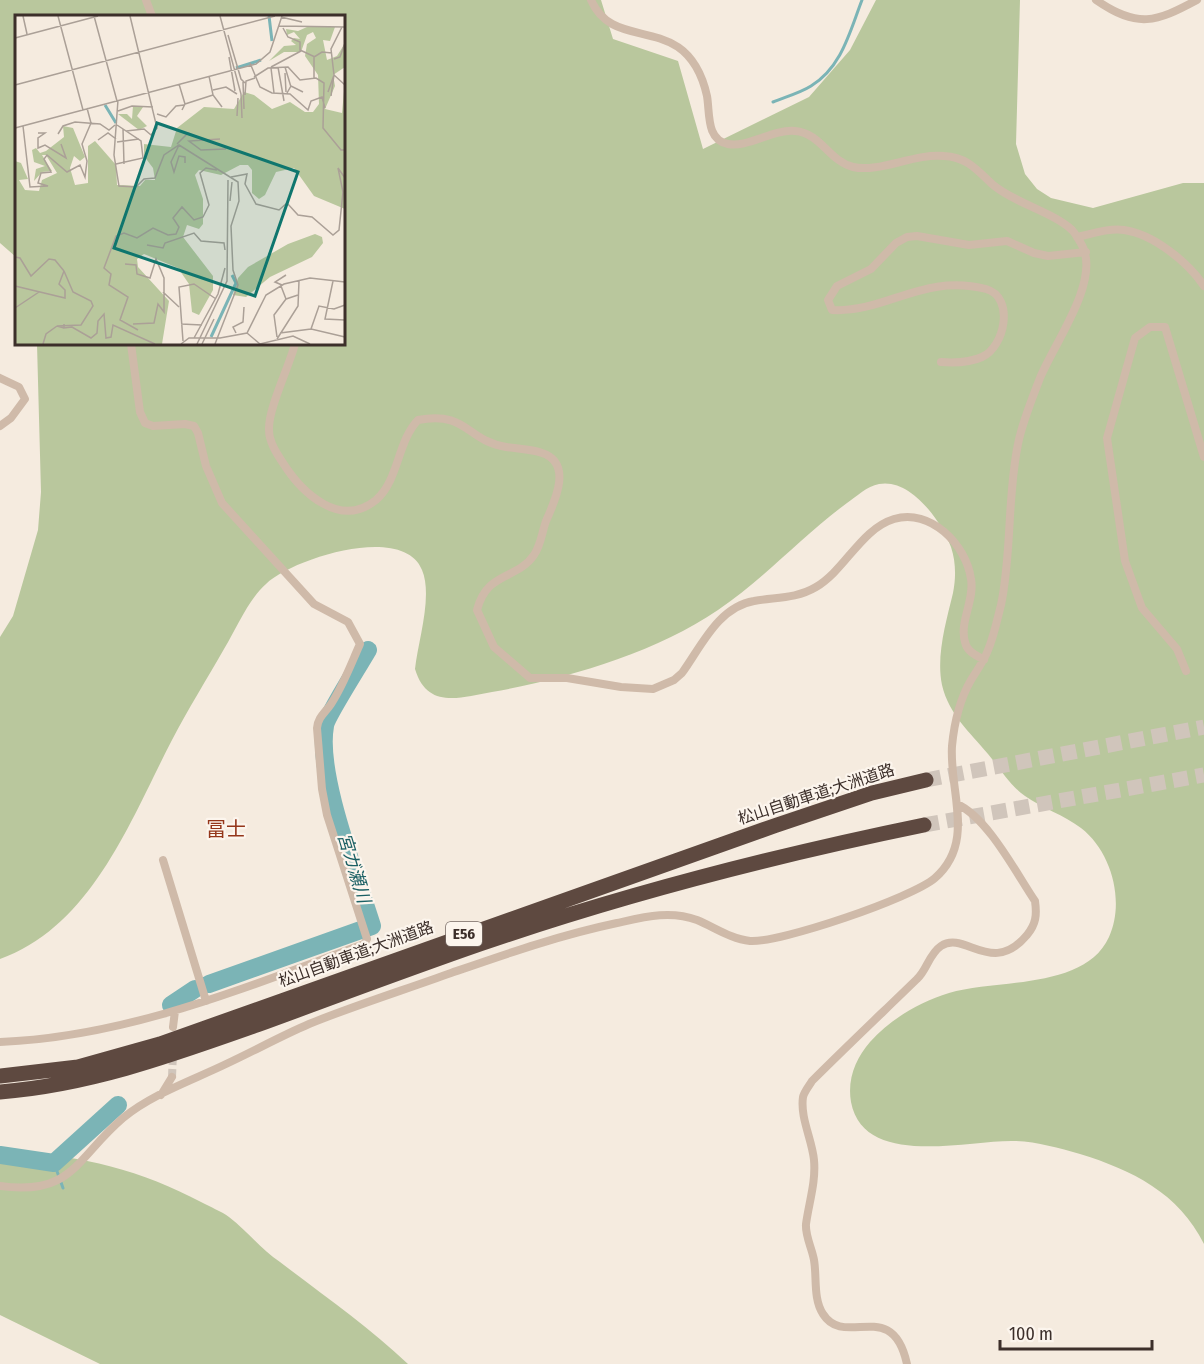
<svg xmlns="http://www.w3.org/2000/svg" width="1204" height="1364" font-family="'Fira Sans Condensed','Noto Sans JP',sans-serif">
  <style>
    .green { fill: #b9c79d }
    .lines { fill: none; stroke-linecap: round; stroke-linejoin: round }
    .stream { stroke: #7bb4b6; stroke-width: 3 }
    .river { stroke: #7bb4b6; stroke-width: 18 }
    .minor-tunnel { stroke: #d0c5bb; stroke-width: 8; stroke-dasharray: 8 4; stroke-linecap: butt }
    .motorway-tunnel { stroke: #d0c5bb; stroke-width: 15; stroke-dasharray: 15 8; stroke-linecap: butt }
    .minor { stroke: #cfbaa9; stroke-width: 8 }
    .motorway { stroke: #5e4940; stroke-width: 15 }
    .labels { text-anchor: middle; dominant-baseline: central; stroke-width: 4.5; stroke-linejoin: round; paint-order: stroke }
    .shield { fill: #fcf5ed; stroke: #766a64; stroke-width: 1.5 }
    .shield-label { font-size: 15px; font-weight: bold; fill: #3c2f2a }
    .street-label { font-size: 16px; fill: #3c2f2a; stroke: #fcf5ed }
    .water-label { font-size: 18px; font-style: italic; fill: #1a5f63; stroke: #fcf5ed }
    .quarter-label { font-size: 20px; fill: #94361a; stroke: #fcf5ed }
    .inset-river { fill: none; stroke: #7bb4b6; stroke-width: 3 }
    .inset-road { fill: none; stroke: #aba097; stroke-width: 1.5 }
    .view { fill: #0f766e; fill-opacity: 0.15; stroke: #0f766e; stroke-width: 3 }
    .inset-edge { fill: none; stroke: #3c2f2a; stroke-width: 3 }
  </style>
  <rect width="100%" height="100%" fill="#f5ebdf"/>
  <path class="green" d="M0 0H601L613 39 678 61 703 149 809 97 850 50 876 0H1020L1016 144 1025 174 1037 189 1051 198 1093 208 1183 183H1204V1244C1179 1193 1132 1170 1080 1154 1059 1148 1038 1142 1016 1141 970 1139 864 1170 851 1102 847 1079 856 1058 870 1042 891 1019 919 1002 949 993 996 979 1085 990 1109 937 1125 902 1112 852 1081 828 1064 815 1042 808 1025 796 1010 786 1000 768 988 754 970 732 949 715 942 685 936 656 946 622 953 593 956 578 956 562 951 547 941 521 911 478 879 484 867 486 856 497 847 503 802 536 764 579 718 610 655 653 566 679 492 692 459 698 427 709 415 669 418 641 433 596 422 570 403 523 292 559 266 584 248 600 237 628 224 649 207 679 188 709 172 740 130 821 92 926 0 959V637L13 616 38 530 41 492 37 344H344V16H16V257L0 243Z
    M0 1154C70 1151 139 1169 201 1202 210 1207 221 1211 229 1217 247 1231 261 1249 280 1262 323 1295 369 1327 408 1364H100L0 1315Z"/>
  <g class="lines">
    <path class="stream" d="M773 102C785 97 800 93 811 86 842 67 850 31 862 0
      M54 1163 63 1188"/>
    <path class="river" d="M209 984 372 926C357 877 316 775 325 726 326 717 361 662 368 650
      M171 1005 195 989
      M0 1155 54 1163 118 1105"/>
    <path class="minor-tunnel" d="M172 1077 173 1053"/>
    <path class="motorway-tunnel" d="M926 780 1204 727
      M924 825 1204 775"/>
    <path class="minor" d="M146 0 152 16
      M1096 0C1138 29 1156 22 1197 0
      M1077 237C1093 234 1107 228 1124 230 1153 234 1188 262 1204 286
      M295 344C289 367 268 409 269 430 269 442 277 454 283 463 302 493 340 529 376 500 399 480 397 442 418 420 468 411 465 440 506 447 518 449 531 449 542 453 573 463 555 501 546 521 542 532 541 545 534 555 517 580 487 571 477 610L494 647 530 678H567L621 687 653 689 674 680 682 673C701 647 718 607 754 601 774 597 796 599 816 587 845 570 861 529 894 519 930 508 966 544 971 579 975 600 959 622 965 642 967 652 976 655 984 660
      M941 362C955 363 969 363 982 357 1005 347 1015 297 986 289 923 273 886 313 832 310L828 300 837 286 871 269 896 243 907 237 917 236 969 245 1007 241 1034 253 1048 256 1086 252
      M0 378 19 387 25 399 11 418 0 426
      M1186 671 1177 649 1142 608 1125 561 1107 438 1135 338 1150 327H1165L1204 457
      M163 860 206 1001
      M173 1027 175 1011
      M0 1042C128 1037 246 987 364 944L367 939 327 815 322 789 317 728C318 717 325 713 331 704 343 686 351 664 360 644L348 622 314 604 222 503 206 466 198 433 194 426 185 424 153 426 145 423 140 412 131 344
      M161 1095 172 1077
      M0 1186C73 1196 76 1158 123 1118 152 1094 193 1080 226 1064 254 1051 281 1036 309 1024 356 1005 404 990 451 973 506 954 560 935 617 923 644 917 670 910 697 920 714 927 731 939 750 941 780 943 912 898 935 878 976 842 949 792 952 746 954 725 960 699 971 680 977 670 984 661 988 650 994 636 997 620 1001 605 1012 553 1007 497 1018 444 1022 423 1032 399 1040 378 1054 344 1097 286 1084 250 1083 246 1075 233 1072 230 1053 212 1014 203 992 184 977 170 967 157 944 156 915 153 879 173 853 167 829 161 821 133 795 131 773 129 747 148 728 144 706 140 710 113 707 96 703 78 694 58 678 47 647 27 608 39 591 0
      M907 1364C892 1296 845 1349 823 1314 813 1299 817 1277 814 1260 812 1248 805 1236 806 1224 809 1202 816 1182 814 1160 812 1139 800 1118 803 1097 804 1092 809 1086 812 1081 846 1047 882 1013 917 979 927 970 929 954 941 946 965 930 992 977 1027 935 1036 924 1037 915 1035 901 1016 873 988 818 957 804"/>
    <path class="motorway" d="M0 1076 78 1067 160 1044 774 826 872 793 926 780
      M0 1092C90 1085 172 1055 257 1025 331 998 405 970 480 944 625 894 773 856 924 825"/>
  </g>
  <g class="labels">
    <rect class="shield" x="446" y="922" width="36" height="24" rx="4.5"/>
    <g class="shield-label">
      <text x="464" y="934">E56</text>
    </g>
    <g class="street-label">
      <text transform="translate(816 794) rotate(-18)">松山自動車道;大洲道路</text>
      <text transform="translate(356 954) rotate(-20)">松山自動車道;大洲道路</text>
    </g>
    <g class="water-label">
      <text transform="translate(354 868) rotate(73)">宮ガ瀬川</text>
    </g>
    <g class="quarter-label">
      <text x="226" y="829">冨士</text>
    </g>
  </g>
  <g transform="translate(15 15)">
    <rect width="330" height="330" fill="#f5ebdf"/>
    <path d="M292 12H320L315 26 308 25 312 45 322 41 330 28V52L318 60 320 71 310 94 327 98 330 66V194L299 181 279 153 261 157 250 180 244 184 237 178V155L233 150H225L206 160 184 155 180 160 188 184V209L184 214 172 210 168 222 198 261V275L184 300 177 297 174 269 163 253 129 239 122 244 123 252 154 286 147 329H0V146L6 148 13 164 4 165 10 175 24 176 27 165 42 158 31 140H27L37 156 27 157 19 166 21 154 30 151 19 147 17 135 21 133 25 138 31 136 49 122 48 111 58 113 70 142 65 146 59 141 55 153 60 170 73 168V131L80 126 101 150 102 170 125 171 130 165H140L138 153 129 141V129L156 132 162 113 189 92 219 94 229 77 239 80 257 94 275 87 290 97H298L304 89 303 60 290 41 292 29 301 23 298 17 292 20 286 37H269L254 46 269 31 281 30 276 26 279 23 285 24 279 17 272 20 271 14 283 16ZM118 91 128 92 122 101 132 111 124 115 103 99H112L117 104ZM300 219 307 222 308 228 297 242 255 262 231 282 218 280 223 263 233 252 273 229Z" fill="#b9c79d"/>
    <path class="inset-river" d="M254 1 257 26M221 53 246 45M90 90 101 108M196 322 221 268 217 260"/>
    <path class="inset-road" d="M8 1 12 19M43 1 68 95M79 1 102 86M205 1 226 79 227 103M266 2 287 7M264 11 330 12M327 12 316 34 319 60 330 70M268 13 273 22 285 27V35L300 42M213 20 226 64 230 68M0 23 83 1M214 42 220 76M319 44 325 42 330 28M235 48 245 72 257 78 275 79 293 95 296 86 307 82 310 93M256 52 286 36M263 52 269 86M270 52 276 72M256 53 259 78M270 58 271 77M194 61 198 80 207 92M239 62 253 53 273 52 285 65 301 63 309 68 308 113 326 135H330M299 63V42L307 37 317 38M228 67 229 94M164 69 170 89 167 95M0 70 260 1M198 75 211 72 222 79M313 77 319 60 316 81M272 78 276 71 288 77M230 80 231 66 240 63M103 85 99 140 104 171 121 172 129 164 140 163 149 140 164 130 223 167 224 186 216 211 218 255 223 270 200 329M170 89 198 80M103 96 117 91 138 92M142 99 151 102 161 91 169 90M222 101 223 83M8 111 15 172 33 171 23 168 26 158 36 157 29 144 32 140 52 157 65 150 70 162 72 146 67 129 76 108 72 93M0 113 241 49 255 37 267 1M108 114 109 149M111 116 129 114 136 120 142 113 115 1M23 118H30L23 123V133L30 130 51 143 46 129M43 119 48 111 60 107 85 109 94 115 100 110M205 124 174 126 186 135 211 134M83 125 93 118 101 124M102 127 124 124M162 129 173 118 187 124M164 130 156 147 159 157 164 141 170 142V148M101 149 128 143 126 126 102 110M216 162 232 159 230 169 241 189 264 195 272 188 283 200 297 202 318 220 324 215 328 177 323 153 330 163M215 186 217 167M132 230 148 233 150 228 179 218 186 226 209 228 210 235M0 242 5 243 16 261 34 244 40 245 49 256M110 249 121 250 122 259 135 263 141 244 149 263V297L143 289 139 308 118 309M318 266 310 304 330 305M267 270 260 267 271 260M0 271 50 283V275L44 269 49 256M266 271 271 284 283 280M148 277 164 292M330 290 319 294 304 291 296 314 330 322M0 293 24 277M49 309V313L57 312 76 323 82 318 83 306 89 299 91 323 96 322 98 310 140 329M166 309 187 310M49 313 42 311 66 310 78 291 76 286 58 277 49 256M123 315 105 305 113 282 94 270 96 259 89 253 101 221 109 218 122 223 138 213 153 220 161 219 164 212 158 203 167 192 179 205 188 202 194 190 185 158 191 153 202 155M221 318 218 312 228 307 229 292M232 318 245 329 278 321 295 329M265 318 296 314M262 322 259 300 271 284M179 323 203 279 210 253M262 324 283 291 284 266M168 326 164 272 179 269 201 284M28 329 31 319 42 311M166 329 174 323H205L232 318 251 280 269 269 295 263 330 267M182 329 212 266 213 165M187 329 199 304"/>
    <path class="view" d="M142 108 283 157 240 281 99 233Z"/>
    <rect width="330" height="330" class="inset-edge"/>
  </g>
  <path d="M1000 1340v9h152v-9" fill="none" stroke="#3c2f2a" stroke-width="3"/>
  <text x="1009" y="1340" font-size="18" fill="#3c2f2a" stroke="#fcf5ed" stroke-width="4.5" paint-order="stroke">100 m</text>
</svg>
